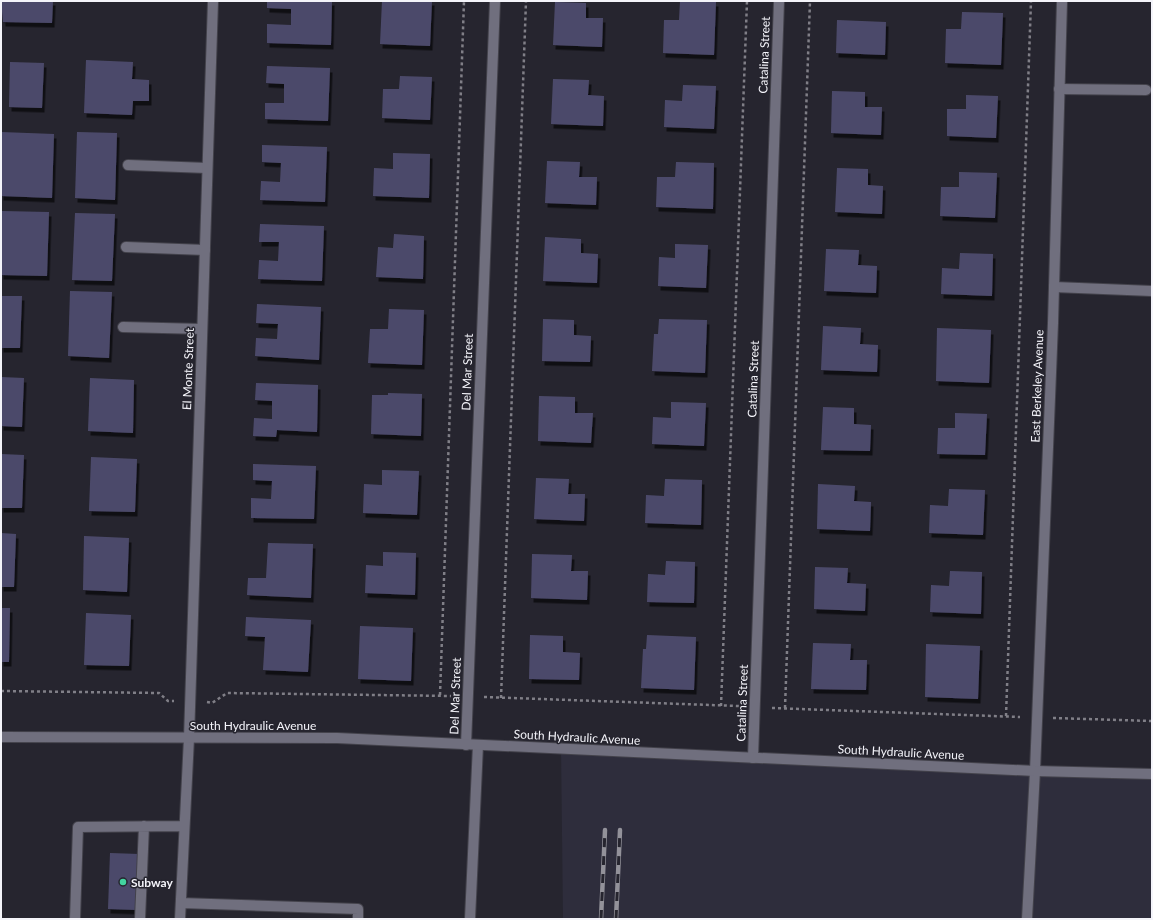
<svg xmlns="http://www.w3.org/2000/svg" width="1153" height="920" font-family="Lato,sans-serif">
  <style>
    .built { fill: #2e2d3c }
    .building { fill: #4c4a6a; filter: url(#shadow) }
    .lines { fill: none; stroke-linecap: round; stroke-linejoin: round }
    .service-casing { stroke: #43424b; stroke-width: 12 }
    .minor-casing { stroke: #43424b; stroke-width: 12 }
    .tertiary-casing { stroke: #43424b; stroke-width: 12 }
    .path { stroke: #807f87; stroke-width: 2.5; stroke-dasharray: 3 3; stroke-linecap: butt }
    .service { stroke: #706f7e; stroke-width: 10 }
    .minor { stroke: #706f7e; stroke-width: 10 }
    .tertiary { stroke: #706f7e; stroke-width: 10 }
    .rail-casing { stroke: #93929a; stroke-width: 4.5 }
    .rail { stroke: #26252f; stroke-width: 3; stroke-dasharray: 9; stroke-linecap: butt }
    .poi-dot { fill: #43d4a0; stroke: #26252f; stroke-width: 1.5 }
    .labels { text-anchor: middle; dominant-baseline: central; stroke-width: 3; stroke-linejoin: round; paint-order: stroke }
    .street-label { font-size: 12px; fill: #f4f4fa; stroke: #26252f }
    .poi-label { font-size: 12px; font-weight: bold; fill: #f4f4fa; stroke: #26252f; text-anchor: start }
  </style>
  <defs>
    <filter id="shadow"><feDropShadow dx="2.5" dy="4.5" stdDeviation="0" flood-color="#0009"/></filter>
  </defs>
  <rect width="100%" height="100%" fill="#26252f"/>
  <path class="built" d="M561 749 1152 770V919H563Z"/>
  <path class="building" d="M1 1H53L52 23 3 22Z
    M267 1H332L331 45 267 43V24L291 25V9L267 8Z
    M382 1H432L430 46 380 44Z
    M680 1 716 2 714 55 663 53 664 20H679Z
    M555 2 586 3V18H603L602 47 553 45Z
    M962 12 1003 13 1001 65 945 63 946 29H961Z
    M837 20 886 22 885 55 836 53Z
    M86 60 133 62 132 79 149 80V101H133L132 115 84 113Z
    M10 62 44 63 42 108 9 107Z
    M267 66 330 68 328 121 265 119V103H284V84L266 83Z
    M400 76 432 77 430 120 382 118 383 89H399Z
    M553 79 589 80 588 95 604 96 603 126 551 124Z
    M683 85 716 86 714 129 664 127 665 100 682 101Z
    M832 91 865 92V107H882L881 135 831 133Z
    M966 95 998 96 996 138 947 136V109H966Z
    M1 132 54 134 52 198 1 196Z
    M77 132 117 133 115 200 75 198Z
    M262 145 327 147 325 202 260 200 261 181 280 182 281 163 262 162Z
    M393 153 430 154 429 198 373 196 374 168 393 169Z
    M547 161 580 162 579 177H597L596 205 545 203Z
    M676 162 714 163 713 209 656 207 657 177H675Z
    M837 168 868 169V185L883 186 882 214 835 212Z
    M959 172 997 173 995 218 940 216 941 187H959Z
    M1 211 49 212 47 276 1 275Z
    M75 213 115 214 112 281 72 280Z
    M260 224 324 226 322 281 258 279 259 260 278 261 279 242H259Z
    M394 234 424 236 423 279 376 277 378 247 393 248Z
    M545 237 581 239V253L598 254 597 283 543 281Z
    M675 244 708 245 706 288 658 286 659 257 675 258Z
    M826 249 859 250 858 265 877 266 876 293 824 291Z
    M960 253 993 254 992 296 941 294 942 268 959 269Z
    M70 291 112 292 109 358 68 356Z
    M1 296H22L20 348H1Z
    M257 304 321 307 319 360 255 356 256 338 277 339 278 324 256 323Z
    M389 309 424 310 422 365 368 363 370 329H388Z
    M543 319 574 320V335L591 336 590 362 542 361Z
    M659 319 707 320 705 373 652 371 654 334H658Z
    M823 326 861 328 860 344 878 345 877 372 821 370Z
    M937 328 991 330 989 383 936 381Z
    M1 377 24 378 22 427 1 426Z
    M90 378 134 380 133 433 88 431Z
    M256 383 318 385 317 432 277 430 276 437 253 436 254 418 272 419V401L255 400Z
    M388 393 422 394 421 436 371 434 372 395H388Z
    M539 396 575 397V413H593L591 443 538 441Z
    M671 402 706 403 704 446 652 444 653 417 671 418Z
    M823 407 854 408V424L871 425 870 451 821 450Z
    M955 413 987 414 985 455 937 454 938 428H955Z
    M1 454 24 455 22 508H1Z
    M91 457 137 459 135 512 89 511Z
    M253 464 316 466 314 519 251 518V498L271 499 272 481 253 480Z
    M382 470 419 471 417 515 363 513 364 484 382 485Z
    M536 478 569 479 568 494H585L584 521 534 519Z
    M665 479 702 480 701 525 645 523 646 495 664 496Z
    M818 484 855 486 854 501 871 502 870 531 817 529Z
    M949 489 985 490 983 535 929 533 930 505 948 506Z
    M1 533 16 534 14 587H1Z
    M84 536 129 538 127 592 83 590Z
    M268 543 313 544 311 598 247 595 248 578H266Z
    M383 552 416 553 415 595 365 593 366 565 383 566Z
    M532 554 572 555 571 571H588L587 600 531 598Z
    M666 561 695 562 694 603 647 602 648 574 665 575Z
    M815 567 848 568 847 583 866 584 865 611 814 609Z
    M950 571 982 572 981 614 930 612 931 585 949 586Z
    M1 608H10L9 662H1Z
    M86 613 131 615 129 666 84 665Z
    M246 617 311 620 308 672 263 670 265 637 245 636Z
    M360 626 413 628 411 681 358 679Z
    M530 635 563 636V652L580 653 579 680 529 679Z
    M647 635 696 637 694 690 641 688 643 649H646Z
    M813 643 851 644 850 660H867L866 690 811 689Z
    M926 644 980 646 978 699 925 697Z
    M110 853 139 854 137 910 108 909Z"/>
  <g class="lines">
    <g class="service-casing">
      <path id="service" d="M1059 89 1146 90
        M128 165 207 168
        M126 247 205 250
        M1054 287 1152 291
        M123 327 202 329
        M181 903 358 909V919
        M75 919 78 827 184 826
        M140 919 144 826
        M180 919 189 738
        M470 919 478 745
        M1027 919 1035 771"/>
    </g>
    <g class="minor-casing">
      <path id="minor" d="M189 738 213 1
        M466 745 495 1
        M753 758 779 1
        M1035 771 1053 323 1062 1"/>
    </g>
    <g class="tertiary-casing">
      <path id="tertiary" d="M1 737 337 738 1035 771 1152 774"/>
    </g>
    <path class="path" d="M1 691 159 693 168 701H174
      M440 695 464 1
      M484 697 739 706
      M501 698 526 1
      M207 702 212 703 227 693 451 696
      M721 706 747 1
      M772 708 1020 717
      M785 708 810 1
      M1006 716 1031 1
      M1053 718 1152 721"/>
    <use href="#service" class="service"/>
    <use href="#minor" class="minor"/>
    <use href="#tertiary" class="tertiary"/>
    <g class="rail-casing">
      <path id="rail" d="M601 919 605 830
        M616 919 620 830"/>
    </g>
    <use href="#rail" class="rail"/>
  </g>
  <circle class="poi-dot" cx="123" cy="882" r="4"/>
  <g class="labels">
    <g class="street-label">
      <text transform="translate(764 55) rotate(-88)">Catalina Street</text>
      <text transform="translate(188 369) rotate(-88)">El Monte Street</text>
      <text transform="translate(467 372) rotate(-88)">Del Mar Street</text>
      <text transform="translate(753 379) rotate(-88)">Catalina Street</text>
      <text transform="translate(1037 386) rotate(-88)">East Berkeley Avenue</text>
      <text transform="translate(455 696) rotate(-88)">Del Mar Street</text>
      <text transform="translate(742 703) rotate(-88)">Catalina Street</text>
      <text x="253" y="725">South Hydraulic Avenue</text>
      <text transform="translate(577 737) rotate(3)">South Hydraulic Avenue</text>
      <text transform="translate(901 752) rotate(3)">South Hydraulic Avenue</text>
    </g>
    <g class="poi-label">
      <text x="131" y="882">Subway</text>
    </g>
  </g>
  <rect width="1153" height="920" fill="none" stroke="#f4f4fa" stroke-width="4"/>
</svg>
